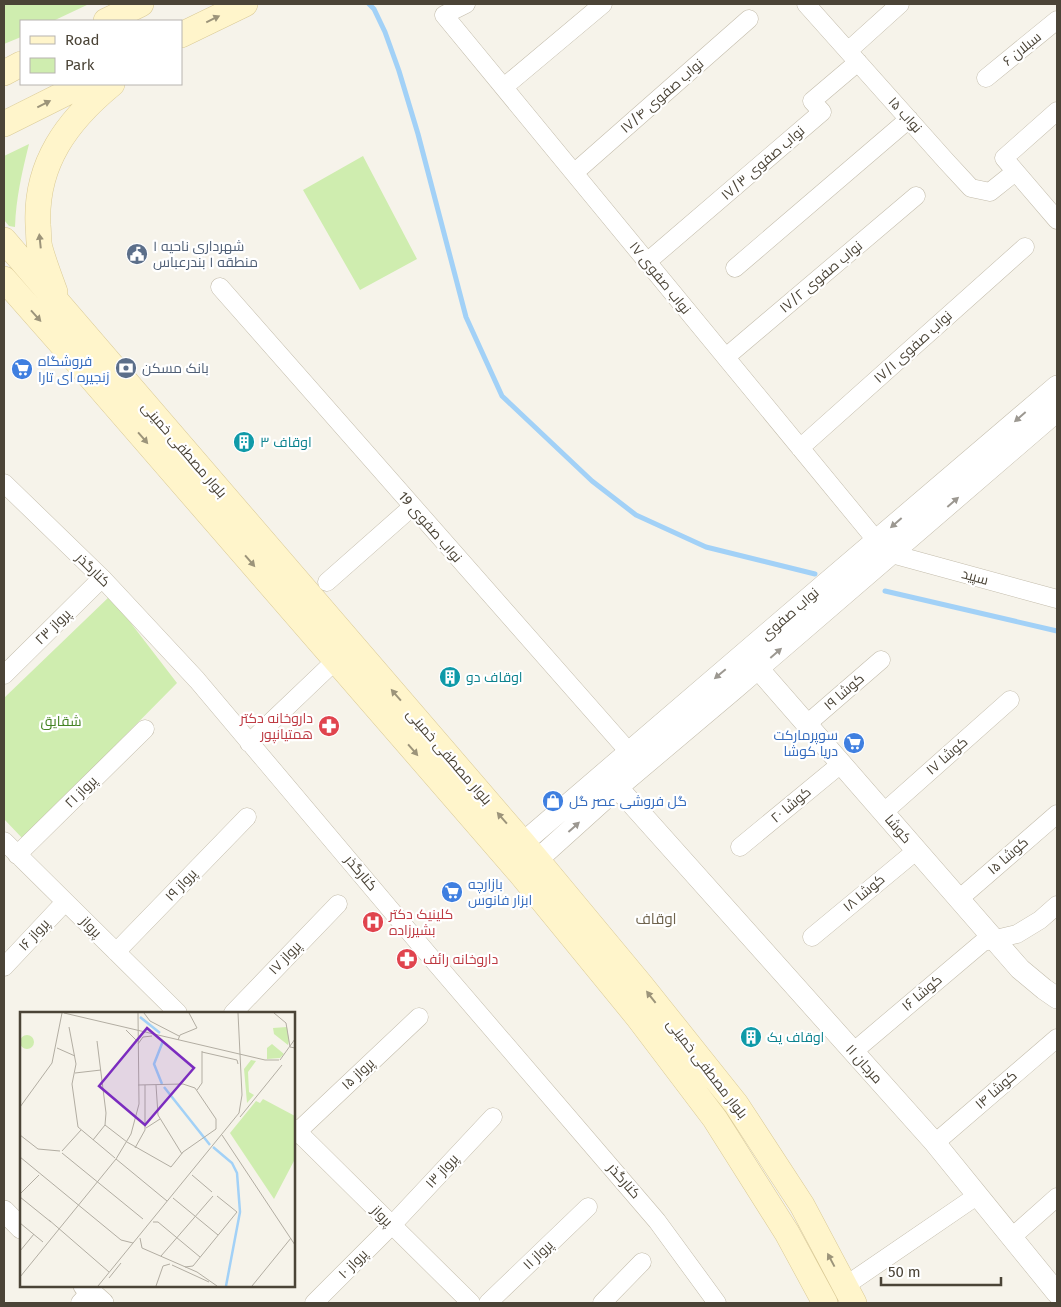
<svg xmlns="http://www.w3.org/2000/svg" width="1061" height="1307" font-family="'Fira Sans',Cairo,sans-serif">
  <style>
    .green { fill: #cfedaf }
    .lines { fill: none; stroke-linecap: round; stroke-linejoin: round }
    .stream { stroke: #a2d1f7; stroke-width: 5 }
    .minor-casing { stroke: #c3bcab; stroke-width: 19 }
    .tertiary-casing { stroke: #c3bcab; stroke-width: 22 }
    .secondary-casing { stroke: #daca96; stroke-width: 26 }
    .minor { stroke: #fff; stroke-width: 18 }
    .tertiary { stroke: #fff; stroke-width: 21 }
    .secondary { stroke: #fff5cb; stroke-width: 25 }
    .oneway { fill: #9c947a }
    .oneway2 { fill: #9c9891 }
    .labels { text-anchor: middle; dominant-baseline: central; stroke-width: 4.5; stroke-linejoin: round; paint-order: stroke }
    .street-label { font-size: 14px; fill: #4b4437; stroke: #fff }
    .service-label { font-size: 14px; fill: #4e5e75; stroke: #fff; text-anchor: start }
    .shop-label { font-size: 14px; fill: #366cbe; stroke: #fff; text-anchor: start }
    .culture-label { font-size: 14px; fill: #0d838f; stroke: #fff; text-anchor: start }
    .health-label { font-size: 14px; fill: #be3a42; stroke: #fff; text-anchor: start }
    .park-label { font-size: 14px; fill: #448323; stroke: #fff }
    .neighbourhood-label { font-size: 15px; fill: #6f634d; stroke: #fff }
    .inset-river { fill: none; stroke: #a2d1f7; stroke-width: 2.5 }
    .inset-road { fill: none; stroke: #b2ada2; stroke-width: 1 }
    .view { fill: #7b2cbf; fill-opacity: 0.15; stroke: #7b2cbf; stroke-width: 2.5 }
    .inset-edge { fill: none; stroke: #4b4437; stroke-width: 2.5 }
  </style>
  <rect width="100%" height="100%" fill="#f6f3ea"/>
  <path class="green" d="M4 4H89L53 21H21V37L4 44Z
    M29 144C22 172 16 198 15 227L9 226 4 220V156Z
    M363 156 417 259 360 290 303 190Z
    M110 596 177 683 23 839 4 819V698Z"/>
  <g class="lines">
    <path class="stream" d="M369 4 374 9 385 32 399 71 418 134 466 317 502 396 592 481 636 515 706 547 815 574
      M885 591 1057 631"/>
    <g class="minor-casing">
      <path id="minor" d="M466 4 444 15 876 540
        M806 4 946 161 971 188 990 192 1015 172
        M848 51 900 4
        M986 78 1057 20
        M504 87 603 4
        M1057 111 1004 158 1057 220
        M574 173 749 19
        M647 262 822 112 812 101 858 62
        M735 268 909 119
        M220 287 637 761
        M726 357 916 196
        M800 448 1025 247
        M4 483 102 578 197 680 433 960 657 1221 717 1303
        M892 554 1057 599
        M327 582 412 507
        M4 675 102 578
        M807 724 881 660
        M249 743 336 660
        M884 812 1010 700
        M4 841 178 1013
        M740 847 842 763
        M17 855 145 729
        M959 899 1057 814
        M812 937 917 850
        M116 952 247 817
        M4 967 65 902
        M233 1013 338 904
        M853 1052 983 942 1017 934 1040 920 1057 905
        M294 1128 471 1303
        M294 1135 419 1017
        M935 1143 1057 1038
        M1012 1237 1057 1197
        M845 1286 978 1195
        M80 1303 90 1292
        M314 1303 392 1225 493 1117
        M488 1303 588 1207
        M602 1303 642 1262"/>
    </g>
    <g class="tertiary-casing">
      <path id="tertiary" d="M749 658 1020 969 1044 989 1057 998
        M609 778 935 1143 1057 1293
        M510 854 791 613 1057 386
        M526 870 618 787 733 690 1057 411
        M4 1211 21 1228
        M84 1286 103 1303"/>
    </g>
    <g class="secondary-casing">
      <path id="secondary" d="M106 21 141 4
        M181 35 245 4
        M4 73 21 64
        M4 124 84 84
        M4 240 523 843 641 985 736 1104 802 1205 854 1303
        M4 279 86 372 521 874 637 1016 715 1119 787 1233 825 1303
        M55 292C50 278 44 263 40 248 38 241 39 233 38 225 35 164 67 121 112 84"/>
    </g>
    <use href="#minor" class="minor"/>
    <use href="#tertiary" class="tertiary"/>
    <use href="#secondary" class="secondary"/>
  </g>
  <defs><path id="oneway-solid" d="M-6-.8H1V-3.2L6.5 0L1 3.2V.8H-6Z" transform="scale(1.25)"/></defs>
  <g class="oneway">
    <use href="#oneway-solid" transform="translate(213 19) rotate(-26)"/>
    <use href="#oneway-solid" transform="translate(44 104) rotate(-27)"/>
    <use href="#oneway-solid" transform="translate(40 241) rotate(-96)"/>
    <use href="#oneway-solid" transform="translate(36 316) rotate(48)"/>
    <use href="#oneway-solid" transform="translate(143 438) rotate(49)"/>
    <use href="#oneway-solid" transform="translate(250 561) rotate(49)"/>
    <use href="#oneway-solid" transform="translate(396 695) rotate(-131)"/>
    <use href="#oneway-solid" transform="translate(413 750) rotate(49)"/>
    <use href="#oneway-solid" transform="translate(502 818) rotate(-131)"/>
    <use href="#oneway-solid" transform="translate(651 997) rotate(-128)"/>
    <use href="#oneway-solid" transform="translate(831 1260) rotate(-118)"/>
  </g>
  <g class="oneway2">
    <use href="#oneway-solid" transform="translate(1020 417) rotate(139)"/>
    <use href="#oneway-solid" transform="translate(953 502) rotate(-41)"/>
    <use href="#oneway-solid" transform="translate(896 523) rotate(139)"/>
    <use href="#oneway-solid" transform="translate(776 653) rotate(-41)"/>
    <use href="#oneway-solid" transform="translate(720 674) rotate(140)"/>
    <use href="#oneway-solid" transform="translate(574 827) rotate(-42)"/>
  </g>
  <defs>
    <g id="civic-disc" transform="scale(1.125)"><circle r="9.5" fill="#5c6f8a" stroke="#fff"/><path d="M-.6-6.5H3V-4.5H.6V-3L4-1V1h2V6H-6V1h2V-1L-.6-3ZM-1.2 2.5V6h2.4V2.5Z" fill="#fff"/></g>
    <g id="bank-disc" transform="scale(1.125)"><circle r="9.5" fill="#5c6f8a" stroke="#fff"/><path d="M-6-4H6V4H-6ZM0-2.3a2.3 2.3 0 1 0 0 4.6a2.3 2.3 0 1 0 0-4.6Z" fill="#fff"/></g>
    <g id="supermarket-disc" transform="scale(1.125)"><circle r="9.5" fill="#3f7fe0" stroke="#fff"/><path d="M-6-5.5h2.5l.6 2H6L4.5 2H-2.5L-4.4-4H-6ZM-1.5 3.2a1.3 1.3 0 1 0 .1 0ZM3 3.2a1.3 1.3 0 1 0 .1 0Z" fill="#fff"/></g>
    <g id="building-disc" transform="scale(1.125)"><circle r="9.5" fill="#0f9aa8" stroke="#fff"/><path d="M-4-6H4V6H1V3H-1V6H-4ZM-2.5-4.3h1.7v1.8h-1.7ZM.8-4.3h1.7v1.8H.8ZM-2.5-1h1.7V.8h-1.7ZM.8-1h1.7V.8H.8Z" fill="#fff"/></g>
    <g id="pharmacy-disc" transform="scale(1.125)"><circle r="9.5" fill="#e0444e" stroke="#fff"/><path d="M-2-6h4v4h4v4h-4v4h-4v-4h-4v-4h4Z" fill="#fff"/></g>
    <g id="shop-disc" transform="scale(1.125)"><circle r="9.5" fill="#3f7fe0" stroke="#fff"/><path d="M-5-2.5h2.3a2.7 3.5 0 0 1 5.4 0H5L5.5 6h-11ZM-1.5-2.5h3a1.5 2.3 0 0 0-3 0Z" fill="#fff"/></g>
    <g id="hospital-disc" transform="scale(1.125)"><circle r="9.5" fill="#e0444e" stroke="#fff"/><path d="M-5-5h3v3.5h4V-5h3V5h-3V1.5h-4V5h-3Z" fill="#fff"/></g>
  </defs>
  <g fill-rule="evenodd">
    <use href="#civic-disc" x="137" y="254"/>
    <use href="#bank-disc" x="126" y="368"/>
    <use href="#supermarket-disc" x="22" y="369"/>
    <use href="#building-disc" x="244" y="442"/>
    <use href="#building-disc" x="450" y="677"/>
    <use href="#pharmacy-disc" x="329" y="726"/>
    <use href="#supermarket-disc" x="854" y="743"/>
    <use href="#shop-disc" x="553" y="801"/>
    <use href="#supermarket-disc" x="452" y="892"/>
    <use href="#hospital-disc" x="373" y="922"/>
    <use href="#pharmacy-disc" x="407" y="959"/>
    <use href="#building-disc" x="751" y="1037"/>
  </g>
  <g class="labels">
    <g class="street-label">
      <text transform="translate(1022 49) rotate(-39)">سبلان ۶</text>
      <text transform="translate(662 96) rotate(-41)">نواب صفوی ۱۷/۴</text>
      <text transform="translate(905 115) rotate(48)">نواب ۱۵</text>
      <text transform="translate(763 163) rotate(-41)">نواب صفوی ۱۷/۳</text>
      <text transform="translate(821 277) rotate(-40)">نواب صفوی ۱۷/۲</text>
      <text transform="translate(660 278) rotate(51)">نواب صفوی ۱۷</text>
      <text transform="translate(913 347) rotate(-42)">نواب صفوی ۱۷/۱</text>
      <text transform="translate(184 450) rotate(49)">بلوار مصطفی خمینی</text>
      <text transform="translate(430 527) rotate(49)">نواب صفوی 19</text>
      <text transform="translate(93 570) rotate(45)">کنارگذر</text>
      <text transform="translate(975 577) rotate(15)">سپید</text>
      <text transform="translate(790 614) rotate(-41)">نواب صفوی</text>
      <text transform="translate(53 627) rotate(-45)">پرواز ۲۳</text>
      <text transform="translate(844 692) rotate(-41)">کوشا ۱۹</text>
      <text transform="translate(947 756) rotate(-41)">کوشا ۱۷</text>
      <text transform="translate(449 757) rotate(49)">بلوار مصطفی خمینی</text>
      <text transform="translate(81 792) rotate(-45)">پرواز ۲۱</text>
      <text transform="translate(791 805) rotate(-40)">کوشا ۲۰</text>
      <text transform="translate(898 829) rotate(49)">کوشا</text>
      <text transform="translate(1008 856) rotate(-41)">کوشا ۱۵</text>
      <text transform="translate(361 873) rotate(50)">کنارگذر</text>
      <text transform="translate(181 885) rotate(-46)">پرواز ۱۹</text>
      <text transform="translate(864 893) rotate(-40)">کوشا ۱۸</text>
      <text transform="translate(91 927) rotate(45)">پرواز</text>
      <text transform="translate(34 935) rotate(-47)">پرواز ۱۶</text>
      <text transform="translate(285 958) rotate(-46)">پرواز ۱۷</text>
      <text transform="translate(922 993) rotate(-40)">کوشا ۱۶</text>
      <text transform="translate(864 1064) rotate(48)">مرجان ۱۱</text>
      <text transform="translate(707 1069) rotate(52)">بلوار مصطفی خمینی</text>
      <text transform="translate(358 1074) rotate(-43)">پرواز ۱۵</text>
      <text transform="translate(996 1090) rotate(-41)">کوشا ۱۴</text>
      <text transform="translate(442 1171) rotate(-47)">پرواز ۱۳</text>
      <text transform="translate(624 1181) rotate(49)">کنارگذر</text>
      <text transform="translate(382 1216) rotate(45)">پرواز</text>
      <text transform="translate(538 1255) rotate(-44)">پرواز ۱۱</text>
      <text transform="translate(353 1264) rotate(-45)">پرواز ۱۰</text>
    </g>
    <g class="service-label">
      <text x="153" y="246">شهرداری ناحیه ۱<tspan x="153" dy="16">منطقه ۱ بندرعباس</tspan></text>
      <text x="142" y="368">بانک مسکن</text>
    </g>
    <g class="shop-label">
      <text x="38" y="361">فروشگاه<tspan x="38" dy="16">زنجیره ای تارا</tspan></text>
      <text x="838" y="735" text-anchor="end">سوپرمارکت<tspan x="838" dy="16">دریا کوشا</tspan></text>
      <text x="569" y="801">گل فروشی عصر گل</text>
      <text x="468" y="884">بازارچه<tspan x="468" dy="16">ابزار فانوس</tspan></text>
    </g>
    <g class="culture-label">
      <text x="260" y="442">اوقاف ۳</text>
      <text x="466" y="677">اوقاف دو</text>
      <text x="767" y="1037">اوقاف یک</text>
    </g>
    <g class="health-label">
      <text x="313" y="718" text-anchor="end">داروخانه دکتر<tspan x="313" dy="16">همتیانپور</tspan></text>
      <text x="389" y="914">کلینیک دکتر<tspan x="389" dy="16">بشیرزاده</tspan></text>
      <text x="423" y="959">داروخانه رائف</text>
    </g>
    <g class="park-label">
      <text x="61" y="721">شقایق</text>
    </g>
    <g class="neighbourhood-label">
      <text x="656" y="919">اوقاف</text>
    </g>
  </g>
  <g transform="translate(20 1012)">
    <rect width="275" height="275" fill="#f6f3ea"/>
    <path d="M267 15 269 29 268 33 254 22 253 16ZM0 30a7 7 0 1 1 14 0a7 7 0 1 1-14 0ZM252 32 264 42 260 46 247 47V36ZM231 48 236 49 228 60 229 80 234 83 227 91 224 57ZM243 87 275 104V147L254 187 210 121 236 89 240 91Z" fill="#cfedaf"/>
    <path class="inset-river" d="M120 5 140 21M142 72 134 52 143 29M144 75 190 133M193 135 212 151 217 161 220 200 206 274"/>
    <path class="inset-road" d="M44 1 245 48H259M124 1 130 9 159 24M254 1 266 11 270 35 275 36M49 15 56 52 52 72 58 115 95 146M106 18 117 29M158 28 160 23 177 16 169 1M77 29 86 101 85 113 107 130 151 155 163 140 196 117V107L175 76 163 72 118 73M118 32 123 25 132 24M37 36 55 44M182 40 217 48 218 52M260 48 275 27M55 61 81 58M136 73 138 103 162 142M177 78 182 71V39M0 95 32 51 42 1M220 105 262 53M126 116 140 107M0 123 18 137 40 139M202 123 275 233M73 128 85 113M115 136 125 118V73M42 139 61 118M42 141 123 207M0 145 101 228 113 231M96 147 147 189M172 163 192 180M0 182 19 163M0 185 31 210M153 186 198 223M29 208 89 260M133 210H138L180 245M0 211 23 230M120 226 122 236 177 260 197 274M0 239 14 222M141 244 193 184M152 253 189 270M165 255 173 254 217 200 197 184M0 265 96 147 111 122 119 92 118 1M89 266 101 251M78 274 219 101 222 83 218 1M136 274 143 254 150 252M232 274 271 226"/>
    <path class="view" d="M127 16 174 56 125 113 79 74Z"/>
    <rect width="275" height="275" class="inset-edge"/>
  </g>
  <rect width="1061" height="1307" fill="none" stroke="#4b4437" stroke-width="10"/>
  <rect x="20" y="20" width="162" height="65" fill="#ffffff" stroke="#b7b4af"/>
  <rect x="30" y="36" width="25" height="8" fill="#fff5cb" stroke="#b7b4af"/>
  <text x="65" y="45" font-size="15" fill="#4b4437">Road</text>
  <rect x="30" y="58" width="25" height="15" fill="#cfedaf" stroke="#b7b4af"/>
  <text x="65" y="70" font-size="15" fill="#4b4437">Park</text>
  <path d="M881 1277v8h120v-8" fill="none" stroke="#4b4437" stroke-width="2.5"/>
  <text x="888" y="1277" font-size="15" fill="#4b4437" stroke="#ffffff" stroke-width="4" paint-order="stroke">50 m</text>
</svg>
